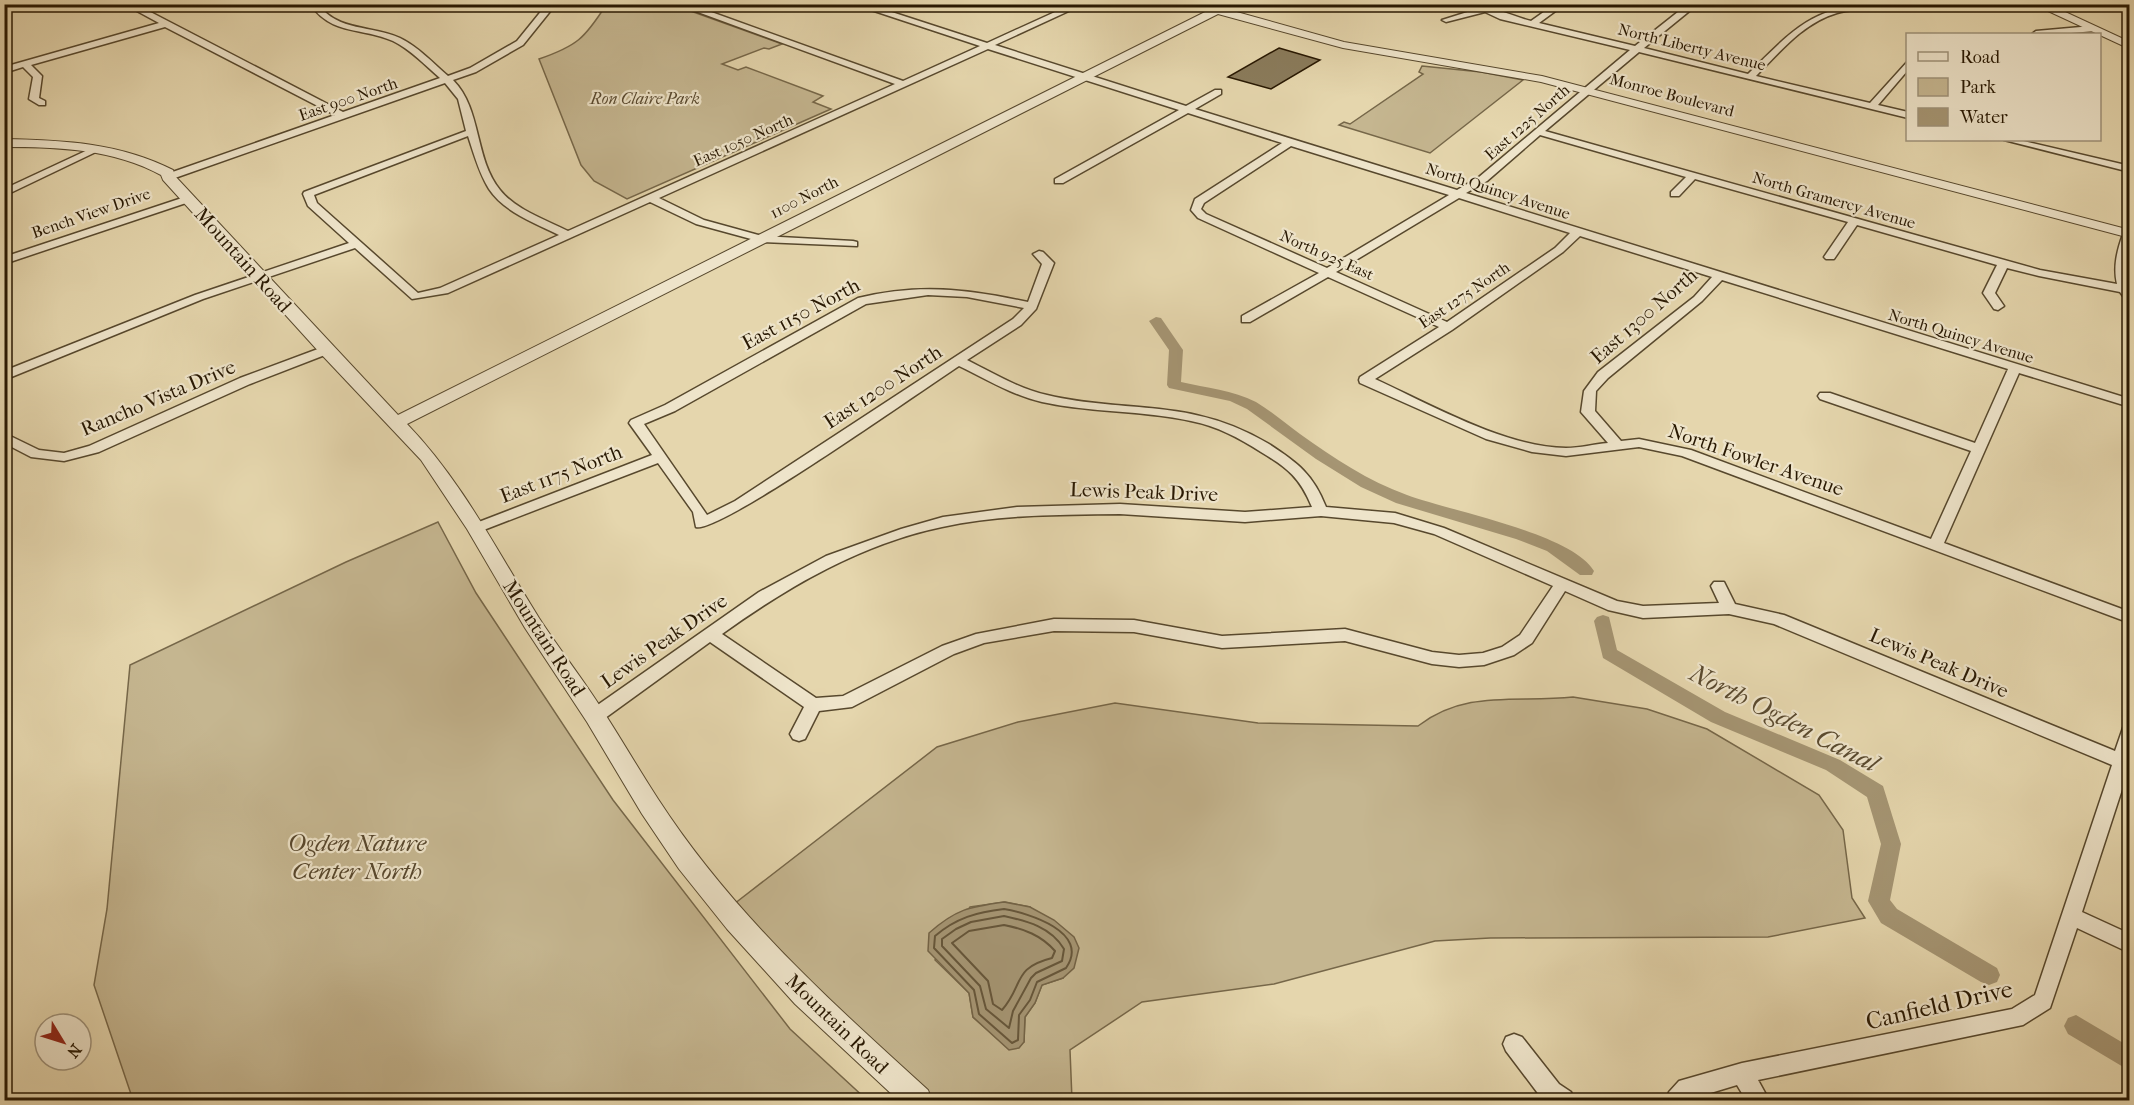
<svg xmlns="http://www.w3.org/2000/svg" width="2134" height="1105" font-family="'IM FELL French Canon',serif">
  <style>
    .green { fill: #c5b690; stroke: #766749; stroke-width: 1.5; fill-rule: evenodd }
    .water { fill: #a59573; stroke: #736346; stroke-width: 1.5 }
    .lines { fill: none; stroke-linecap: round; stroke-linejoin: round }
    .shore { stroke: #66563a; stroke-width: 2 }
    .canal { fill: #a59573; fill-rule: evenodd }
    .building { fill: #8a7b5b; stroke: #281802; stroke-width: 1.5 }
    .minor-casing { stroke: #57482d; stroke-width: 3 }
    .tertiary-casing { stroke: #57482d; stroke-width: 2 }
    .minor { fill: #eee4ca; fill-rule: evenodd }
    .tertiary { fill: #eee4ca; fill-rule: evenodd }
    .labels { text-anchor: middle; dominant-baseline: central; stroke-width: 4.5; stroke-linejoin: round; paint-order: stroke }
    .far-street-label { font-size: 16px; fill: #281802; stroke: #eee4ca }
    .far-park-label { font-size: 16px; font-style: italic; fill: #57472d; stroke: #eee4ca }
    .street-label { font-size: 20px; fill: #281802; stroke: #eee4ca }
    .near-park-label { font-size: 24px; font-style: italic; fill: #57472d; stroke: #eee4ca }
    .near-street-label { font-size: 24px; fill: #281802; stroke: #eee4ca }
    .near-water-label { font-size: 26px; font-style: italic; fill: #5a4a2f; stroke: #eee4ca }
  </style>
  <rect width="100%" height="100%" fill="#e5d6ad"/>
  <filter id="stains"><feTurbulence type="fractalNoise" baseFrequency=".00333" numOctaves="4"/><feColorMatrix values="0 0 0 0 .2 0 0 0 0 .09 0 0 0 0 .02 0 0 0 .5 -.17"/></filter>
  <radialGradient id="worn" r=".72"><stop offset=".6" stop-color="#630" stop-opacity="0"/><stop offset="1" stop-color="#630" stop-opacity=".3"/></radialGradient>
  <path class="green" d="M606 5H674L782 44 769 49 764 48 722 64 738 70 746 67 823 96 813 102 831 109 627 199 594 181 581 165 539 59C577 46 585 38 606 5Z
    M1422 66 1481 72 1523 80 1430 153 1339 125 1344 122 1350 124 1423 74 1419 72Z
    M438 522 476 593 613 800 790 1029 867 1100H133L94 985 107 909 130 665 346 562Z
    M1573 697 1647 709 1707 729 1819 795 1843 830 1852 898 1865 918 1768 937 1490 938 1435 941 1274 984 1142 1002 1070 1050 1072 1100H933L819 996 734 904 937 747 1018 722 1115 703 1258 723 1418 726C1466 689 1517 703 1573 697ZM1005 902 1030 907 1063 978 1042 985 1035 1003 1025 1017 1024 1042 1009 1049 973 1017 969 993 935 960 970 907Z"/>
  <path class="water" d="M1004 902 1030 907 1054 920 1074 937 1079 948 1074 968 1063 978 1042 985 1035 1003 1025 1017 1024 1042 1019 1048 1009 1050 973 1017 969 993 928 951 929 933C956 909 969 907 1004 902Z"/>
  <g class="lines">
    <path class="shore" d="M1004 909C1028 913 1091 932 1066 968L1037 982 1030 1000 1019 1015 1018 1040 1012 1043 979 1014 974 990 934 948 935 936C956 918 977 912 1004 909Z
      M1004 916C1027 921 1051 927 1064 949L1062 961 1036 973 1031 978 1013 1011 1009 1028 986 1009 980 986 942 946V939L956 929 971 922Z
      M1004 925C1024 929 1041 935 1055 951L1052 958C1012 968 1024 985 1002 1010L993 1004 988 981 952 943 969 931Z"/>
    <path class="canal" d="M1156 317 1161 318 1183 350 1181 382C1206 388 1233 390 1256 402 1271 411 1286 424 1300 434 1334 458 1368 481 1407 495 1450 511 1571 533 1594 571L1592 575H1580L1547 551 1516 539 1396 503 1361 487 1316 459 1247 409 1230 401 1169 388 1167 385 1169 350 1149 321Z
      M1603 615 1609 617 1617 650 1725 712 1840 760 1883 786 1901 844 1890 900 1897 909 1997 968 2000 975 1997 982 1989 985 1981 982 1881 923 1868 901 1881 844 1867 797 1826 770 1711 722 1603 658 1594 621 1597 617Z
      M2076 1015 2130 1047V1071L2068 1034 2064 1026 2068 1018Z"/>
  </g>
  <path class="building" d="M1279 48 1320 60 1271 89 1228 77Z"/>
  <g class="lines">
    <g class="minor-casing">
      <path id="minor" d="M124 4H135L343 112 440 78C426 66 410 49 393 41 362 27 332 36 310 4H318C338 32 372 25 400 38 417 46 433 63 448 76L470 68 517 41 547 4H556L523 45 476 72 453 80C482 109 474 158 500 190 516 210 546 220 568 231L895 84 676 4H689L903 81 980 46 853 4H867L987 43 1055 12 1033 4H1047L1062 9 1072 4H1084L995 45 1186 106 1215 90H1221V94L1195 109 1457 190 1479 177 1630 50 1500 19 1485 12 1446 22 1442 20 1477 9 1467 4C1488 4 1511 16 1531 21L1555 4H1565L1539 23 1635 46 1688 4H1698L1644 48 1748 74C1797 26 1814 4 1887 4 1873 11 1852 8 1837 13 1803 23 1780 52 1756 76L1870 103 1908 61V70L1878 105 1908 112V118L1639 52 1545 131 2040 270 2117 284C2113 267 2117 251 2123 234L2130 231 2126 267 2130 301 2126 300 2120 292 2039 276 2007 268 1995 293 2004 306 1998 310 1994 309 1983 293 1997 265 1857 225 1834 259H1826L1824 257 1848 222 1695 179 1679 196H1671V192L1686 177 1540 135 1487 181 1466 193 2130 399V407L2019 373 1944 543 2130 612V623L1682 456 1639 447 1566 456 1532 452 1486 439 1360 383 1359 380 1360 377 1439 327 1328 277 1250 322H1242V316L1319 273 1198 218 1191 210 1195 199 1282 143 1188 113 1063 183H1055V179L1179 110 988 49 659 198 704 220 762 236 853 241 857 242V246L762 242 696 224 650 202 448 293 412 299 355 248 203 299 4 380V371L195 295 349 243 308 206 303 194 304 192 466 131 458 99 445 83 172 179H164V175L335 115 165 27 31 65 42 76 39 98 45 101V105H39L29 99 33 77 23 67 4 73V67L159 23ZM468 136C474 154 479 173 489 189 504 212 535 223 559 235L440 288 418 293 317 203 314 195ZM1291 146 1449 195 1327 268 1206 214 1201 209 1204 203ZM1459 198 1570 233 1555 248 1447 322 1336 272ZM1580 236 1712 277 1694 297 1598 372 1584 391 1581 412 1608 443C1594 444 1580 448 1566 448 1507 448 1429 404 1375 379L1452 330 1563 252ZM1722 280 2008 369 1975 443 1830 393H1820L1818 396 1820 399 1971 451 1931 539 1691 450 1639 439 1621 441 1595 411 1596 391 1608 378 1702 301Z
        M2092 26 2096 29 2095 31 2059 34H2032L2036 31Z
        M2004 140H2019L2130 166V172Z
        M92 148 100 150 4 196V189Z
        M188 196 192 197V201L4 264V257Z
        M1039 251 1043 252 1054 263 1036 309 1021 325 967 360C993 373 1019 389 1047 395 1128 414 1191 397 1269 444 1298 463 1313 474 1326 507L1395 513 1444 528 1617 601 1643 606 1719 603 1711 586 1714 582H1724L1735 604 1784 615 2115 751 2124 725 2130 724V772L2128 771 2082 912 2130 934V953L2077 928 2050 1008 2023 1025 1758 1080 1769 1100H1746L1737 1085 1694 1098 1691 1100H1666L1669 1092 1679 1081 1742 1063 2012 1009 2035 995 2112 765 1774 624 1729 614 1643 618 1608 610 1565 591 1532 643 1514 655 1484 665 1459 667 1432 664 1345 641 1222 648 1134 632 1054 631 984 643 954 654 852 707 819 711 805 739 799 741 793 739 790 734 804 707 710 642 601 721 595 723 589 721 586 716 589 711 759 592 826 556 901 529 943 517 1017 507 1120 504 1245 512 1312 507C1300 478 1288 468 1261 452 1239 438 1217 426 1191 421 1142 410 1091 413 1042 402 1012 395 986 379 959 366 925 388 719 534 696 527L693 512 658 463 481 531H471L469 528 471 525 652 455 629 423 631 420 665 405 858 298C919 283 967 289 1028 302L1042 264 1033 254ZM928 295 967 297 1024 308 1013 319 735 501 707 515 644 424 675 411 866 304ZM1120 514 1245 522 1321 516 1394 523 1434 534 1553 586 1520 635 1502 647 1483 653 1459 655 1432 652 1345 629 1222 636 1134 620 1054 619 976 634 942 646 843 696 816 698 722 634C789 586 861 544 942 527 1000 514 1061 515 1120 514Z
        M326 346 330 347 332 350 330 353 250 384 99 452 64 461 31 457 4 443V433L39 450 64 453 89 446 240 378Z
        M1514 1034 1522 1037 1559 1084 1571 1092 1574 1100H1543L1506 1051 1503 1044 1506 1037Z"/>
    </g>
    <g class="tertiary-casing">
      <path id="tertiary" d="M1197 4 1227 5 1226 9 1344 42 1542 76 2130 230V238L1541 82 1343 48 1218 14 407 424C462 481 497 551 539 618 559 649 583 679 603 711 622 740 639 770 658 799 732 913 829 1000 928 1090L932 1100H898L795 1004 727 929 679 869 642 814 587 722 525 628 467 529 421 460 320 353 163 180 161 175C113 149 59 147 4 147V139C63 140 120 143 173 170L175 176 398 415 1209 10Z
        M2033 4H2048L2130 42V49Z"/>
    </g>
    <use href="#minor" class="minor"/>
    <use href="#tertiary" class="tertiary"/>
  </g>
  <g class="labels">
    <g class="far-street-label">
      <text transform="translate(1692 47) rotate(14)">North Liberty Avenue</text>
      <text transform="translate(1672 95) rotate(15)">Monroe Boulevard</text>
      <text transform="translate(348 99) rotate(-19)">East 900 North</text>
      <text transform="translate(1527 122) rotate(-41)">East 1225 North</text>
      <text transform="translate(743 140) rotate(-24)">East 1050 North</text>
      <text transform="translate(1498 191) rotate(18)">North Quincy Avenue</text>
      <text transform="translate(804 197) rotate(-27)">1100 North</text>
      <text transform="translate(1834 200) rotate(16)">North Gramercy Avenue</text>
      <text transform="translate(91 213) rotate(-19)">Bench View Drive</text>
      <text transform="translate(1327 255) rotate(24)">North 925 East</text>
      <text transform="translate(1464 295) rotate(-34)">East 1275 North</text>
      <text transform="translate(1961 336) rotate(17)">North Quincy Avenue</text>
    </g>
    <g class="far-park-label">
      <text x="645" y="98">Ron Claire Park</text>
    </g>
    <g class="street-label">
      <text transform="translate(243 260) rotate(48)">Mountain Road</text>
      <text transform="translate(801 314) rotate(-28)">East 1150 North</text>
      <text transform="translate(1644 316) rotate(-41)">East 1300 North</text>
      <text transform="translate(883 387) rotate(-33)">East 1200 North</text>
      <text transform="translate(158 398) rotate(-23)">Rancho Vista Drive</text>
      <text transform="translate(1756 460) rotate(19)">North Fowler Avenue</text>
      <text transform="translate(561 474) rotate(-21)">East 1175 North</text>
      <text transform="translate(1144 492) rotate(2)">Lewis Peak Drive</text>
      <text transform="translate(544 638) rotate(57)">Mountain Road</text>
      <text transform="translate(664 641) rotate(-35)">Lewis Peak Drive</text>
      <text transform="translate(1939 663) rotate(23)">Lewis Peak Drive</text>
      <text transform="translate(837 1024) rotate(44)">Mountain Road</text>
    </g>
    <g class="near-park-label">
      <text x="357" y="843">Ogden Nature<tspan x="357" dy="28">Center North</tspan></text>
    </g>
    <g class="near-street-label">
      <text transform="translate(1939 1005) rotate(-13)">Canfield Drive</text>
    </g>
    <g class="near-water-label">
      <text transform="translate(1784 718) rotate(27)">North Ogden Canal</text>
    </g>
  </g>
  <rect width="2134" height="1105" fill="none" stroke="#e5d6ad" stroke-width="24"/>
  <rect x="6" y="6" width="2122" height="1093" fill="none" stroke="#281802" stroke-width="3"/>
  <rect x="12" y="12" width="2110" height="1081" fill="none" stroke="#281802" stroke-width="1.5"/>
  <rect x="1906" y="33" width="195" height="108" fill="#eee4ca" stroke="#9f927a" stroke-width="1.5"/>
  <rect x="1918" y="52" width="30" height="9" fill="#eee4ca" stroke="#9f927a" stroke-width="1.5"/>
  <text x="1960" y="63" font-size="18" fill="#281802">Road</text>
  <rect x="1918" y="78" width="30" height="18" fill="#c5b690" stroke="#9f927a" stroke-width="1.5"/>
  <text x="1960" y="93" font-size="18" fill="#281802">Park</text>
  <rect x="1918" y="108" width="30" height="18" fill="#a59573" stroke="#9f927a" stroke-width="1.5"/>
  <text x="1960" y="123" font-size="18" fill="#281802">Water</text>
  <g transform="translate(63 1042) rotate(128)"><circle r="28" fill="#eee4ca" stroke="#9f927a" stroke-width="1.5"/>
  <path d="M0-4.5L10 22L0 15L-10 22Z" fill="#8f2418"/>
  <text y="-9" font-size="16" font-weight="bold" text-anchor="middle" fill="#281802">N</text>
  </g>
  <rect width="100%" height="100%" filter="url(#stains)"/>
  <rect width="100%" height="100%" fill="url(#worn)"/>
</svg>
